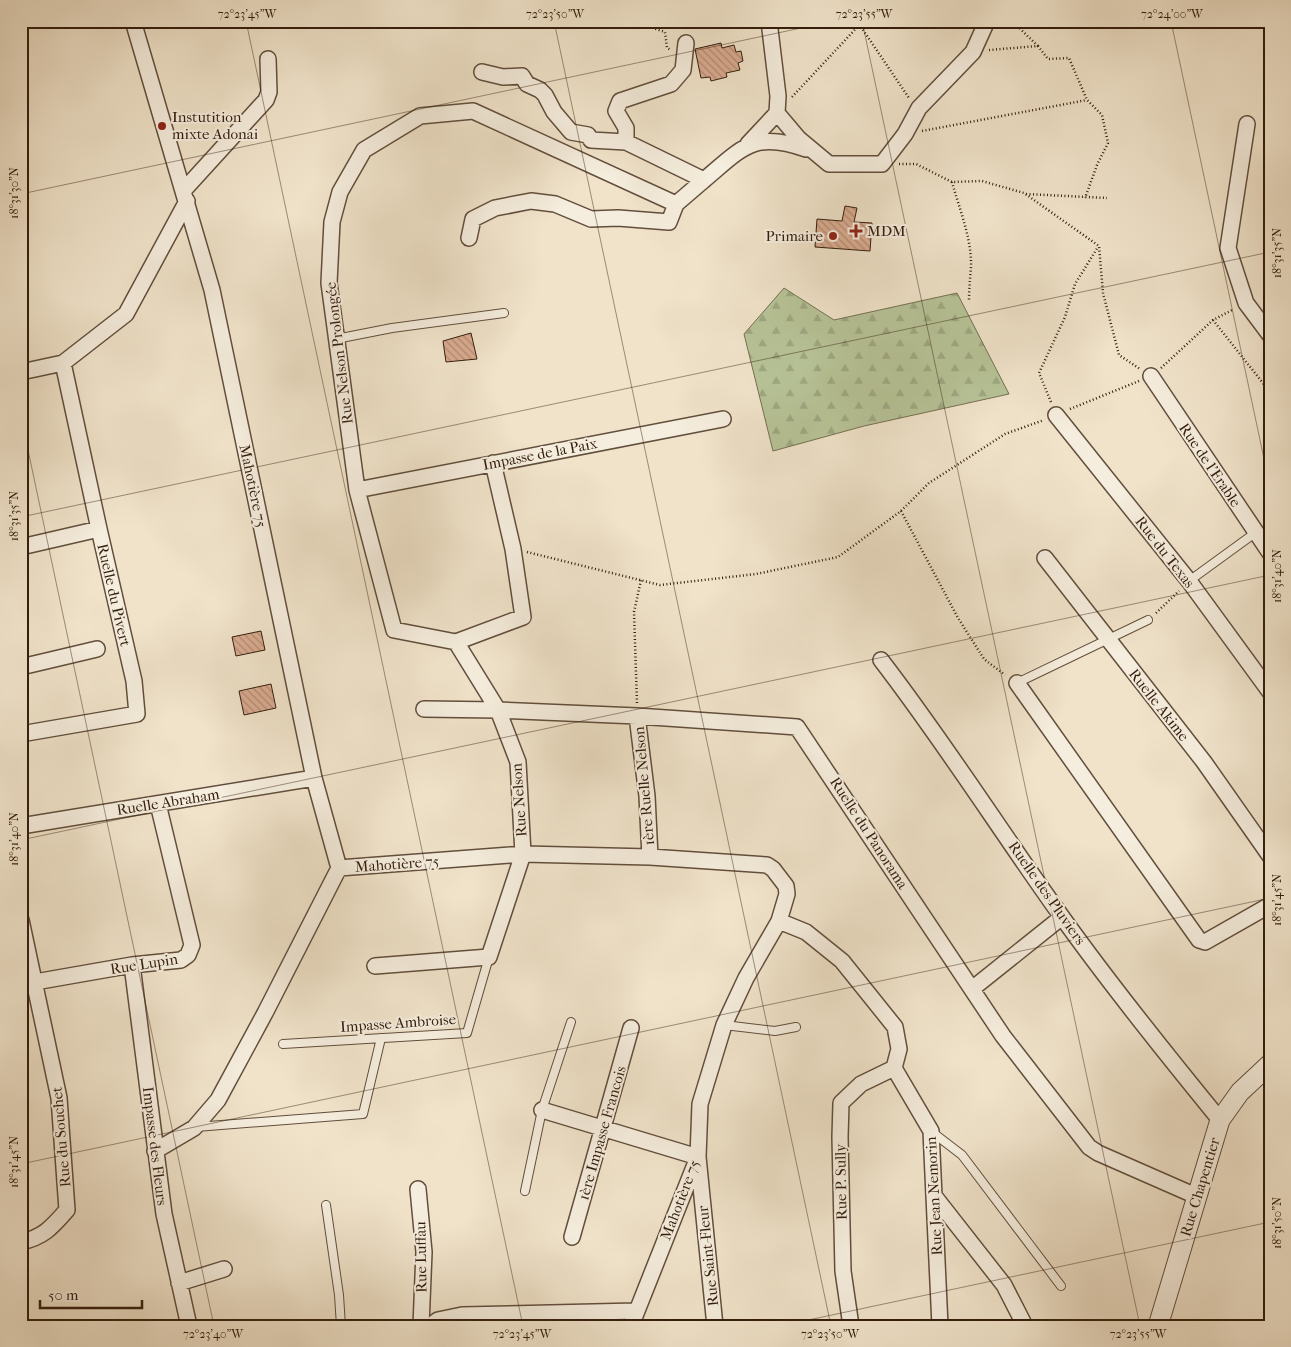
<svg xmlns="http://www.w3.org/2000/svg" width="1291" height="1347" font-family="'IM FELL French Canon',serif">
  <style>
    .forest { fill: url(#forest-firs); stroke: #757052 }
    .building { fill: url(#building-back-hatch); stroke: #331d0d }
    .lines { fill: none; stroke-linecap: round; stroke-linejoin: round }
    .service-casing { stroke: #624e3c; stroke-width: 10 }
    .minor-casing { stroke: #624e3c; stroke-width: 18 }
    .tertiary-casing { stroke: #624e3c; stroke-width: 21 }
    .path { stroke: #331d0d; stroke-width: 2.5; stroke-dasharray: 1 2.5; stroke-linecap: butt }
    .service { stroke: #f5eddd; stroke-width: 8 }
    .minor { stroke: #f5eddd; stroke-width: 15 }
    .tertiary { stroke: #f5eddd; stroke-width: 19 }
    .ticks { fill: none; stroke: #331d0d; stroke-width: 1; stroke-opacity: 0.45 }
    .poi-dot { fill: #8f2418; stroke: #f5eddd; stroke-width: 2 }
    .labels { text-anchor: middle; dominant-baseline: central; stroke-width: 4; stroke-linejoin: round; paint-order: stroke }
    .poi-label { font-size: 15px; fill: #331d0d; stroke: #f5eddd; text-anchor: start }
    .street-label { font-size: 15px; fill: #331d0d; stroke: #f5eddd }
    .neatline { fill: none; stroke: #331d0d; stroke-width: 2 }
    .ticks-label { font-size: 12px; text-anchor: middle; fill: #331d0d }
  </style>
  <defs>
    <pattern id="forest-firs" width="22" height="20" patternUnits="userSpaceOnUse" patternTransform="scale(1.25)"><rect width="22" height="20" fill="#b7c498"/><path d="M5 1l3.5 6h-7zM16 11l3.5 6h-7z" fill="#9ea882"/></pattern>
    <pattern id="building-back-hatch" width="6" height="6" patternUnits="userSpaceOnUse" patternTransform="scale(1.25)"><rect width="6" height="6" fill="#dbac91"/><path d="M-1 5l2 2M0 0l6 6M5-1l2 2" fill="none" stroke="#b28b75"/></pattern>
  </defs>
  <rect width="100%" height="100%" fill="#f0e3ca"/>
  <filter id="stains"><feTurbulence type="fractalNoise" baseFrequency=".004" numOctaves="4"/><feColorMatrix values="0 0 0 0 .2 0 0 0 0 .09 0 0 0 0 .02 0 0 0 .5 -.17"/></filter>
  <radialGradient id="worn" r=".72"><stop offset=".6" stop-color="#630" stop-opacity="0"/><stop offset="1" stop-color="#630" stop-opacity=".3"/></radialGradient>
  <path class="forest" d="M784 288 834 320 957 293 1009 394 864 426 773 451 744 334Z"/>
  <path class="building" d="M721 43 722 48 734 45 736 52 741 51 743 61 738 63 740 70 726 73 727 77 711 81 710 77 701 78 695 49Z
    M845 206 857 208 854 222 872 223 870 251 815 247 817 219 842 221Z
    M471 333 477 359 446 362 443 341Z
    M261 631 265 650 236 656 232 637Z
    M271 684 276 708 244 715 239 691Z"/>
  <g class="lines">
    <g class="service-casing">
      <path id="service" d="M336 339 392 328 504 313
        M1189 581 1255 533
        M1017 683 1148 620
        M724 1025 775 1031 796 1027
        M283 1044 467 1033 489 957
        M196 1127 363 1114 381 1038
        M932 1132 962 1155 1061 1286
        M525 1191 542 1110 571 1022
        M326 1205 339 1295 341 1326"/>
    </g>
    <g class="minor-casing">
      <path id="minor" d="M133 21 212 290 314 778 339 868 523 854 650 857 767 865 773 869 786 886 787 894 779 921 746 978 724 1025 700 1104 698 1157 631 1326
        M769 21 778 96 777 113 799 139 829 164H882L905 134 919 108 973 52 987 21
        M482 72 503 77 522 76 527 84 540 90 545 95 554 112 571 132 588 135 591 140 626 142V128L616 111 620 101 671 84 683 70 686 43
        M1247 124 1228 248 1246 303 1270 335
        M626 142 704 180C742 148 754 130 806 149
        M748 144 777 113
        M184 190 266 100 269 92 268 59
        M469 238 473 219 495 208 531 201 555 204 591 219 618 218 669 222 676 204 704 180
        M21 372 63 363 126 314 187 201
        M1151 376 1270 553
        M1056 415 1189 581 1270 692
        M493 463 513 549 523 617 456 642 394 630 357 490 329 283 332 222 340 192 364 150 420 116 473 111 676 204
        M357 490 723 419
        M21 547 99 529
        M1045 558 1204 762 1270 856
        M881 660C945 743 1001 832 1062 917 1112 987 1166 1054 1220 1120
        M21 667 97 649
        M1017 683 1199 940 1205 942 1270 905
        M424 709 498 710 637 716 797 727 1003 1036 1089 1147 1098 1153 1196 1196
        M637 716 647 796 650 857
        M21 734 137 714 134 681 99 529 63 363
        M21 826 314 778
        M21 920 59 1098 67 1210C52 1227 44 1237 21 1242
        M779 921 806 932 842 961 895 1027 899 1049 894 1068 931 1131 940 1326
        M132 965 164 1214 189 1326
        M375 966 489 957 523 854 518 762 498 710 456 642
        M35 982 132 965 181 960 188 955 192 945 158 804
        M972 989 1062 917
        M542 1110 698 1157 715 1326
        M155 1151 194 1128 218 1100 265 1013 339 868
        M418 1189 424 1252 421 1326
        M935 1197 1004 1285 1025 1326
        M572 1237 631 1028
        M179 1283 224 1269
        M430 1326 438 1320 462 1315 636 1311
        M851 1326 843 1271 840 1137 841 1103 861 1084 894 1068"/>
    </g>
    <g class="tertiary-casing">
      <path id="tertiary" d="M1158 1326 1220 1120 1240 1092 1270 1064"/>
    </g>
    <path class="path" d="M649 21 653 28 665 32 667 48 671 50
      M857 21 909 98
      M1012 21 1038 46
      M989 50 1038 46 1048 59 1069 58 1087 100 1102 115 1108 143 1097 165 1085 198
      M792 97 863 21
      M922 131 1087 100
      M899 164H916L952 182 982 181 1024 193 1099 246 1103 293 1119 355 1140 369
      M952 182C959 208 972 239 971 267 970 279 969 290 969 302
      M1026 194 1107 198
      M1213 320 1270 392
      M1161 368 1213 320 1234 309
      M1051 402 1039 373 1065 317 1075 284 1098 247
      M1070 409 1139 381
      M901 511 958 618 984 659 1005 675
      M527 552 660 585 756 574 838 557 901 511 929 483 1005 434 1044 420
      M1156 613 1179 591
      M637 703 634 612 641 580"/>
    <use href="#service" class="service"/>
    <use href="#minor" class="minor"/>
    <use href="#tertiary" class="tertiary"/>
  </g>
  <path class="ticks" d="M246 21 523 1326M554 21 831 1326M862 21 1140 1326M1171 21 1270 487M21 194 834 21M21 417 214 1326M21 517 1270 252M21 840 1270 575M21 1164 1270 898M780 1326 1270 1222"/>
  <g class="poi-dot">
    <circle cx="162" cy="126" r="5"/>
    <path d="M853.5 223.5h5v5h5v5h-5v5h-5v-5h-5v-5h5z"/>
    <circle cx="833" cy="236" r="5"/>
  </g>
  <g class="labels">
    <g class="poi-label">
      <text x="172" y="117">Instutition<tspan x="172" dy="17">mixte Adonai</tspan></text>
      <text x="867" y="231">MDM</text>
      <text x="823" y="236" text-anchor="end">Primaire</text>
    </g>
    <g class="street-label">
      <text transform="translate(339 353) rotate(-97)">Rue Nelson Prolongée</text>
      <text transform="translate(540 454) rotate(-11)">Impasse de la Paix</text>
      <text transform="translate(1210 465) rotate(56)">Rue de l'Erable</text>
      <text transform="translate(253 486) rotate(78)">Mahotière 75</text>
      <text transform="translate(1165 552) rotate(52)">Rue du Texas</text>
      <text transform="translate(114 595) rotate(77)">Ruelle du Pivert</text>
      <text transform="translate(1159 705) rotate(52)">Ruelle Akime</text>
      <text transform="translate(644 786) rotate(-95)">1ère Ruelle Nelson</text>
      <text transform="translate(519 800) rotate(-94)">Rue Nelson</text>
      <text transform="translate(168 802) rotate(-9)">Ruelle Abraham</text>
      <text transform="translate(869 833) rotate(57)">Ruelle du Panorama</text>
      <text transform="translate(397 864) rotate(-4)">Mahotière 75</text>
      <text transform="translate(1047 893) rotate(55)">Ruelle des Pluviers</text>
      <text transform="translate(144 964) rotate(-9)">Rue Lupin</text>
      <text transform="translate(398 1023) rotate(-4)">Impasse Ambroise</text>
      <text transform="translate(602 1133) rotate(-74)">1ère Impasse Francois</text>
      <text transform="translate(61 1137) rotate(-95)">Rue du Souchet</text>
      <text transform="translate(155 1146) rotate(83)">Impasse des Fleurs</text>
      <text transform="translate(841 1182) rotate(-91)">Rue P. Sully</text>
      <text transform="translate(1200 1187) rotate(-73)">Rue Chapentier</text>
      <text transform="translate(934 1196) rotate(-93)">Rue Jean Nemorin</text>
      <text transform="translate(680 1200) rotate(-69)">Mahotière 75</text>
      <text transform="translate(708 1256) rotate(-96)">Rue Saint-Fleur</text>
      <text transform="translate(421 1257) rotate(-91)">Rue Luffau</text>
    </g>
  </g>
  <rect width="1291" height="1347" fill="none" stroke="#f0e3ca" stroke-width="55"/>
  <path d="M40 1300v8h102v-8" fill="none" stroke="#331d0d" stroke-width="2.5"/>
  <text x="48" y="1300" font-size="15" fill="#331d0d" stroke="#f5eddd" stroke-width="4" paint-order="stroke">50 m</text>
  <rect x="28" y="28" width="1236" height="1292" class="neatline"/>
  <g class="ticks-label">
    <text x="247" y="18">72°23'45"W</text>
    <text x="555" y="18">72°23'50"W</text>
    <text x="864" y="18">72°23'55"W</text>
    <text x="1172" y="18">72°24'00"W</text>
    <text transform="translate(14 193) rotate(-90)" y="4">18°31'30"N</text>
    <text transform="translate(1277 253) rotate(-90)" y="4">18°31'35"N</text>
    <text transform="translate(14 516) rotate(-90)" y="4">18°31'35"N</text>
    <text transform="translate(1277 576) rotate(-90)" y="4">18°31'40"N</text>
    <text transform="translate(14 839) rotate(-90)" y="4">18°31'40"N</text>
    <text transform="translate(1277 900) rotate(-90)" y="4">18°31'45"N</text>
    <text transform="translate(14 1162) rotate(-90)" y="4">18°31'45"N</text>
    <text transform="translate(1277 1223) rotate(-90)" y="4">18°31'50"N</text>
    <text x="213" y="1338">72°23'40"W</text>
    <text x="522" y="1338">72°23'45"W</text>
    <text x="830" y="1338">72°23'50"W</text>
    <text x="1138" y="1338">72°23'55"W</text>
  </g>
  <rect width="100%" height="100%" filter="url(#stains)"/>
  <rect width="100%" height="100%" fill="url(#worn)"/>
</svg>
